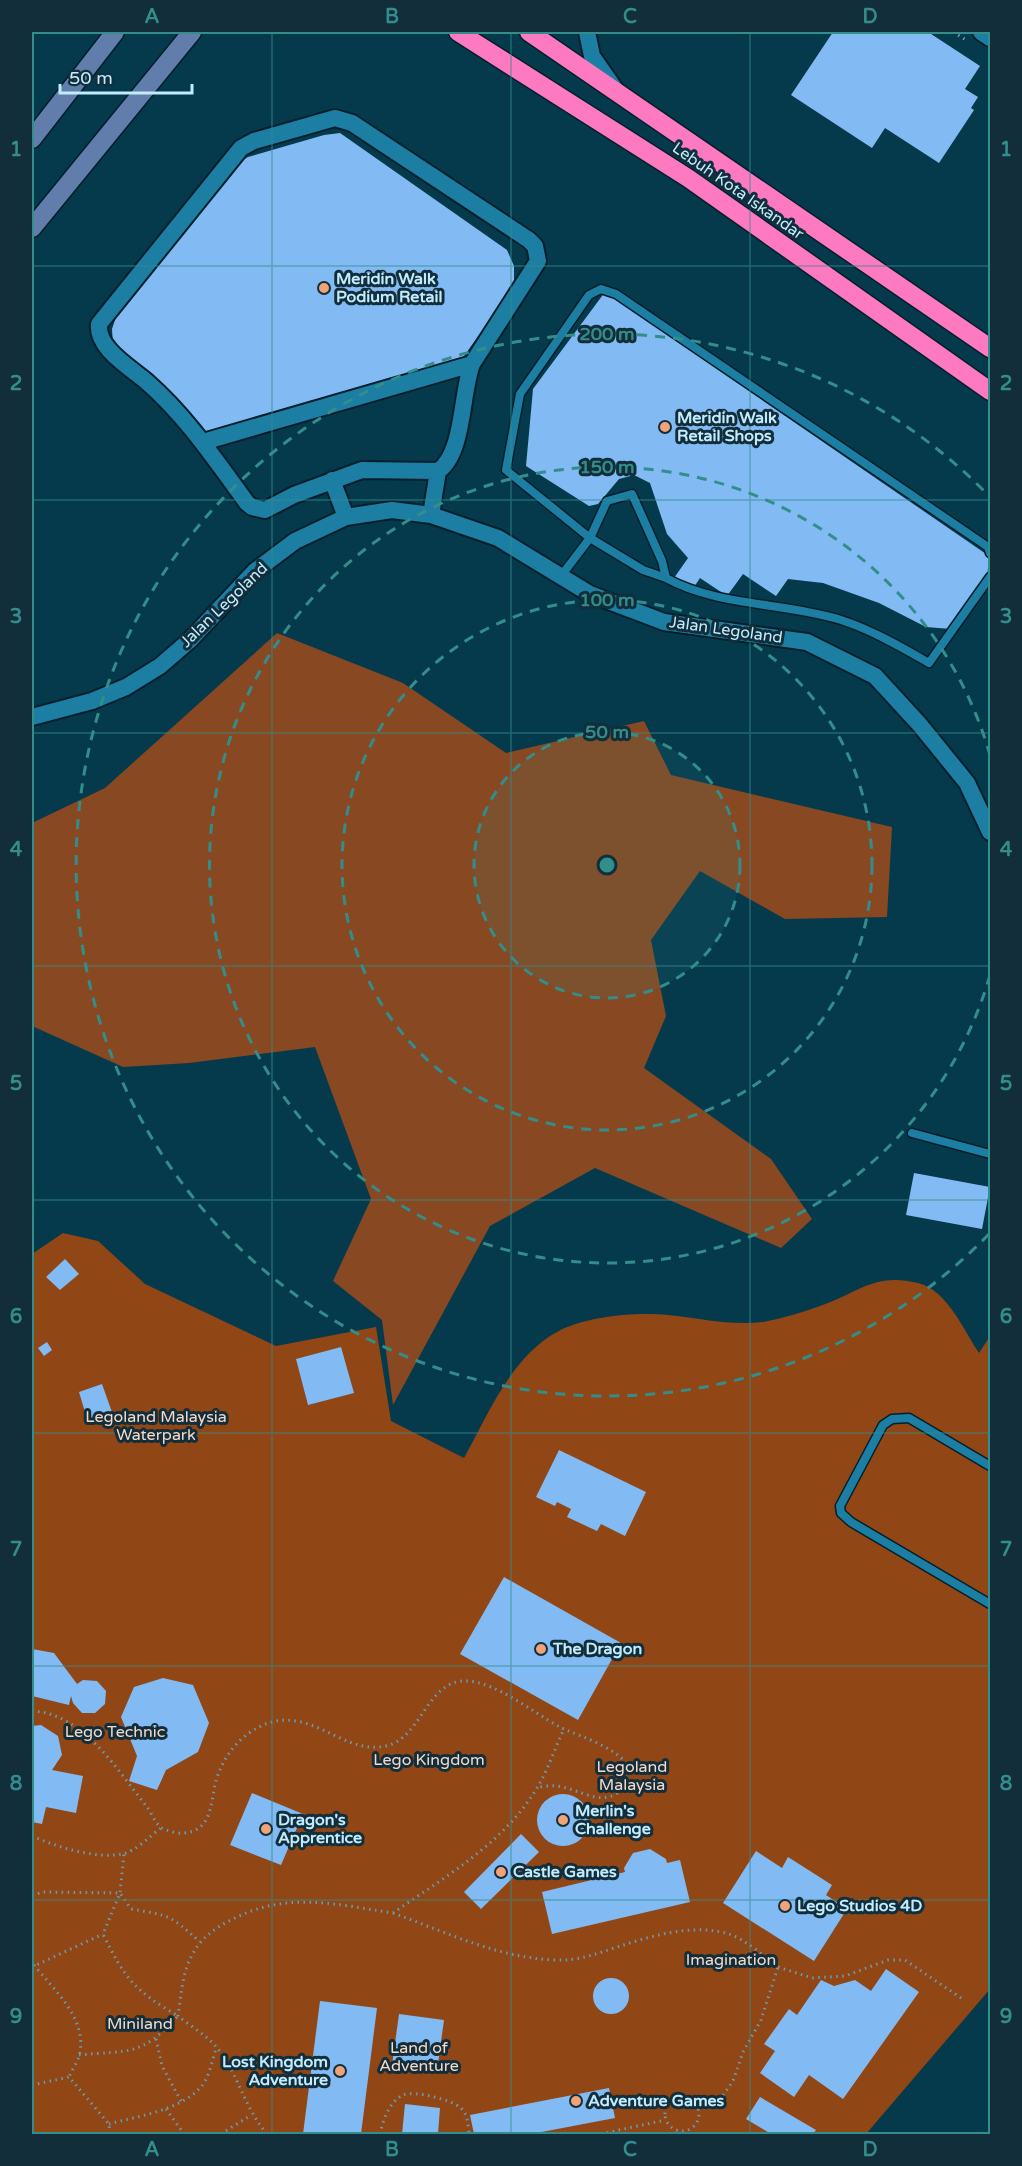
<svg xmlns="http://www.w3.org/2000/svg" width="1022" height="2166" font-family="'Varela Round',sans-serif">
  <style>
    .green { fill: #914615 }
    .forest { fill: #884822 }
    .building { fill: #82bbf4 }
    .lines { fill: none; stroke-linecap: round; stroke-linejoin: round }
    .lane-casing { stroke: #031f2b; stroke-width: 11 }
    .street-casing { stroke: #031f2b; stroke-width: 20 }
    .secondary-casing { stroke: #031f2b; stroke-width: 21 }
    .highway-casing { stroke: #031f2b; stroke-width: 21 }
    .path { stroke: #6c9bae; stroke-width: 3; stroke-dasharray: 1.5 4.5; stroke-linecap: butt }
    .lane { stroke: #1c7ea2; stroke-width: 8 }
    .street { stroke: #1c7ea2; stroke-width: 16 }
    .secondary { stroke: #607dab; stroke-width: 18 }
    .highway { stroke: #fd7ac0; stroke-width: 18 }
    .grid { fill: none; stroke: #338d8b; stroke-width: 1.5; stroke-opacity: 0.55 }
    .ring { fill: none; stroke: #338d8b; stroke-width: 3; stroke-dasharray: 10 8 }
    .poi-dot { fill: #f0a279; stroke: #122e3a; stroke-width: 2 }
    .labels { text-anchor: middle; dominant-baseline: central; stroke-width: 6; stroke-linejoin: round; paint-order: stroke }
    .street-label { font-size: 16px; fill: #c1ebff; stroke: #122e3a }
    .poi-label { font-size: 16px; font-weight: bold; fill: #c1ebff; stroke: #122e3a; text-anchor: start }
    .park-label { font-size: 16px; fill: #f7d9c9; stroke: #122e3a }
    .centre { fill: #338d8b; stroke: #122e3a; stroke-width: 3 }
    .ring-label { font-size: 18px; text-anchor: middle; font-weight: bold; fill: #338d8b; stroke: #122e3a; stroke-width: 6; stroke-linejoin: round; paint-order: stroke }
    .neatline { fill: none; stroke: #338d8b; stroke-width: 2 }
    .grid-label { font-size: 20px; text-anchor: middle; font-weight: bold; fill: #338d8b }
  </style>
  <rect width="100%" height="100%" fill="#053a4d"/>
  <path class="green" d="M63 1233 98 1241 145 1284 276 1346 376 1327 391 1421 464 1458C488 1415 511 1357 557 1332 586 1316 636 1312 668 1315 698 1318 732 1326 763 1322 785 1318 807 1311 828 1303 862 1289 878 1273 918 1283 947 1290 963 1329 979 1353L990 1336V1989L866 2134H32V1254Z"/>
  <path class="forest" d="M277 633 403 683 506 753 644 721 671 775 892 827 887 917 785 919 700 871 651 940 666 1016 644 1068 771 1159 812 1219 781 1248 595 1168 490 1226 393 1405 382 1320 333 1281 371 1199 315 1047 189 1063 123 1067 32 1026V823L105 788Z"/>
  <path class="building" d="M833 32H928L980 66 965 89 978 97 971 108 974 110 939 163 885 128 872 148 791 95Z
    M340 133 507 250 514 266V281L507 296 459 363 215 436 200 432 113 345 112 329 117 314 236 164 248 157 324 135Z
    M605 292 989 556 987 579 951 629 926 627 879 603 823 583 788 579 776 596 743 574 727 596 700 578 692 590 674 578 688 558 667 534 650 483 634 475 619 479 598 504 589 506 526 466 533 389Z
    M914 1173 990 1187 982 1229 906 1215Z
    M65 1259 79 1274 60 1290 46 1277Z
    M47 1342 52 1350 44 1356 38 1348Z
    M341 1347 354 1393 308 1405 296 1359Z
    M102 1384 113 1415 88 1422 79 1392Z
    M559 1450 646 1492 625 1536 601 1524 597 1531 567 1517 571 1509 557 1502 555 1506 536 1497Z
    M504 1577 621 1643 578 1720 460 1654Z
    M32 1649 54 1653 77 1684 83 1680 97 1681 106 1691 105 1704 95 1713H82L73 1703 71 1696 69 1705 32 1696Z
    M163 1678 193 1685 209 1723 198 1752 166 1770 157 1790 129 1781 137 1756 121 1717 134 1687Z
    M41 1725 58 1736 62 1755 52 1770 83 1776 76 1813 46 1807 42 1824 32 1822V1726Z
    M252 1793 303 1814 281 1865 230 1845Z
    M537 1820a26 26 0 1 1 52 0a26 26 0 1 1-52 0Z
    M521 1834 539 1852 481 1909 464 1892Z
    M650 1849 666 1859 667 1863 680 1860 690 1902 552 1934 542 1892 625 1872 624 1868 633 1853Z
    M756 1851 782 1868 788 1857 832 1885 826 1895 847 1909 814 1961 723 1903Z
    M886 1969 919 1992 843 2099 809 2075 794 2097 760 2073 775 2051 764 2044 789 2009 797 2015 821 1980 834 1986 855 1980 871 1991Z
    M593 1996a18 18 0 1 1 36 0a18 18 0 1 1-36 0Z
    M320 2001 377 2008 361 2134H303Z
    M399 2014 444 2020 437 2071 392 2065Z
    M609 2088 615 2118 531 2134H474L470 2115Z
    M760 2097 816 2130 813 2134H771L746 2119Z
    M405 2104 440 2108 438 2134H402Z"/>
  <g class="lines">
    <g class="lane-casing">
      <path id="lane" d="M561 576 590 538 607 501 632 494 662 561 666 578 643 570 590 538 506 470 520 394 589 295 601 289 616 294 988 547 990 553
        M666 578C719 607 784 602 841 620 872 630 901 647 929 663L990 577
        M912 1133 990 1154
        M990 1466 909 1418 892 1419 883 1425 840 1506 841 1513 851 1522 990 1604"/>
    </g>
    <g class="street-casing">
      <path id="street" d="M587 32 592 56 615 89
        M981 32 990 38
        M335 118 352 123 529 240 535 246 538 261 472 364C461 393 464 454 438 471L362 470 294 495 265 510 252 507 247 503C216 461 187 417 147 382 131 368 96 348 99 324L241 148 254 141Z
        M203 442 472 364
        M332 480 346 517
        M431 515 438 471
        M32 717 92 701 126 687 160 666 190 640 255 571 295 541 346 517 392 510 431 515 498 538 590 594 664 622 807 642 875 676 920 725 967 783 990 832"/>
    </g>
    <g class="secondary-casing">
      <path id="secondary" d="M32 139 115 32
        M32 228 192 32"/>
    </g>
    <g class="highway-casing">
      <path id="highway" d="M458 32 688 178 990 391
        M529 32 990 348"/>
    </g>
    <path class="path" d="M953 32 966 40
      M32 1711C83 1713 118 1771 147 1807 151 1812 156 1825 162 1828 167 1831 179 1834 184 1833 217 1830 209 1794 219 1772 225 1757 235 1743 249 1733 305 1694 339 1757 386 1746 422 1738 427 1679 467 1681 496 1682 534 1713 560 1727 577 1736 640 1753 628 1781 626 1786 622 1791 616 1794 596 1805 576 1787 555 1786 550 1785 543 1787 537 1787
      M32 1836C57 1847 94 1859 122 1854 135 1852 151 1835 161 1828
      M32 1895 45 1892 120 1893 131 1909C170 1916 169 1914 200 1942
      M393 1913C446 1932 498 1958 555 1960 578 1961 596 1954 617 1947 652 1936 692 1923 729 1934 746 1940 764 1956 778 1967L761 2020 743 2052 733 2081 720 2100 700 2110
      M34 1965C54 1990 89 2020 79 2056 77 2063 72 2070 69 2077
      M32 1967 103 1934
      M778 1967 812 1978 845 1976 888 1960H905L964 2000
      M156 2039 162 2066 181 2101
      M79 2055C131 2050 140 2057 178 2016 134 1990 125 1979 103 1934L120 1893 124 1854
      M32 2085 69 2077 109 2124 110 2134
      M665 2114a17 17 0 1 1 34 0a17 17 0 1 1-34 0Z
      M166 2109 184 2134
      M109 2124C138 2116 178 2111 200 2088 209 2079 212 2061 216 2049
      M221 2134 251 2115
      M267 2134C244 2107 239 2076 218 2049 208 2036 190 2026 178 2016 181 1997 182 1974 191 1957 200 1939 213 1929 231 1920 286 1891 334 1904 393 1913 446 1876 503 1844 537 1788 548 1770 555 1748 564 1729
      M380 2134C383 2120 389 2102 403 2095 413 2090 453 2100 461 2108 468 2115 468 2125 469 2134
      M601 2134 665 2120"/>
    <use href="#lane" class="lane"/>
    <use href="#street" class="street"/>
    <use href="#secondary" class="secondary"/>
    <use href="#highway" class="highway"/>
  </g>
  <path class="grid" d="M272 32V2134M511 32V2134M750 32V2134M32 266H990M32 500H990M32 733H990M32 966H990M32 1200H990M32 1433H990M32 1666H990M32 1900H990"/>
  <circle cx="607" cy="865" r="133" fill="#338d8b" fill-opacity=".12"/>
  <g class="ring">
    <circle cx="607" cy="865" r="133"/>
    <circle cx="607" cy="865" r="265"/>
    <path d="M990 975A398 398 0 1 1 990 755"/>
    <path d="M989 1234A531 531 0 1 1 989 496"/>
  </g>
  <g class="poi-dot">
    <circle cx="324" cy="288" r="6"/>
    <circle cx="665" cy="427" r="6"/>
    <circle cx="541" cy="1649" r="6"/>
    <circle cx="563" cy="1820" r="6"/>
    <circle cx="266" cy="1829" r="6"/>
    <circle cx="501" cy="1872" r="6"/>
    <circle cx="785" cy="1906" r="6"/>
    <circle cx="340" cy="2071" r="6"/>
    <circle cx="576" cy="2101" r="6"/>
  </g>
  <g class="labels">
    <g class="street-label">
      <text transform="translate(738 191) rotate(35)">Lebuh Kota Iskandar</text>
      <text transform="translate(224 605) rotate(-44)">Jalan Legoland</text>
      <text transform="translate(726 630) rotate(8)">Jalan Legoland</text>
    </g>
    <g class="poi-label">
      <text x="336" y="279">Meridin Walk<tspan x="336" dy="18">Podium Retail</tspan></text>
      <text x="677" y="418">Meridin Walk<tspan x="677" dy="18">Retail Shops</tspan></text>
      <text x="553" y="1649">The Dragon</text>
      <text x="575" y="1811">Merlin's<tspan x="575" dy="18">Challenge</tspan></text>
      <text x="278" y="1820">Dragon's<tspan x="278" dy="18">Apprentice</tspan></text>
      <text x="513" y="1872">Castle Games</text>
      <text x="797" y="1906">Lego Studios 4D</text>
      <text x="328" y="2062" text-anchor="end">Lost Kingdom<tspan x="328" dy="18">Adventure</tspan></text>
      <text x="588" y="2101">Adventure Games</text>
    </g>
    <g class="park-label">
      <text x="156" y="1417">Legoland Malaysia<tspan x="156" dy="18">Waterpark</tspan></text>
      <text x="115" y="1732">Lego Technic</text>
      <text x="429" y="1760">Lego Kingdom</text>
      <text x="632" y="1767">Legoland<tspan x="632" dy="18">Malaysia</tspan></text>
      <text x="731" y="1960">Imagination</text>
      <text x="140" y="2024">Miniland</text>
      <text x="419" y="2048">Land of<tspan x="419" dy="18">Adventure</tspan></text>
    </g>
  </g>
  <circle cx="607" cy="865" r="9" class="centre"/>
  <g class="ring-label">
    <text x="607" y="340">200 m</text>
    <text x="607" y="473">150 m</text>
    <text x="607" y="606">100 m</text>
    <text x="607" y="738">50 m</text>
  </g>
  <rect width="1022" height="2166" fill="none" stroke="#122e3a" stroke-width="66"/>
  <path d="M60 84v9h132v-9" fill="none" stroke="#c1ebff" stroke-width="3"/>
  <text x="69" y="84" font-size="18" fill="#c1ebff" stroke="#122e3a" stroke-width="4.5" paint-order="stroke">50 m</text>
  <rect x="33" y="33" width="956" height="2100" class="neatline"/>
  <g class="grid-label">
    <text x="152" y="23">A</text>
    <text x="392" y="23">B</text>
    <text x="630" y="23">C</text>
    <text x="870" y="23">D</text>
    <text x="16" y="156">1</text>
    <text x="1006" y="156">1</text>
    <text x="16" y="390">2</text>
    <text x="1006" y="390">2</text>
    <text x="16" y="623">3</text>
    <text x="1006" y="623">3</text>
    <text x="16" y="856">4</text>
    <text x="1006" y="856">4</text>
    <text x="16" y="1090">5</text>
    <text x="1006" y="1090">5</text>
    <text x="16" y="1323">6</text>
    <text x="1006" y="1323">6</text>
    <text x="16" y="1556">7</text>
    <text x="1006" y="1556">7</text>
    <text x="16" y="1790">8</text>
    <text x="1006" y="1790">8</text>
    <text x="16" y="2023">9</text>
    <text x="1006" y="2023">9</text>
    <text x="152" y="2156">A</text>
    <text x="392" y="2156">B</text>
    <text x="630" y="2156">C</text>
    <text x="870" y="2156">D</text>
  </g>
</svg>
